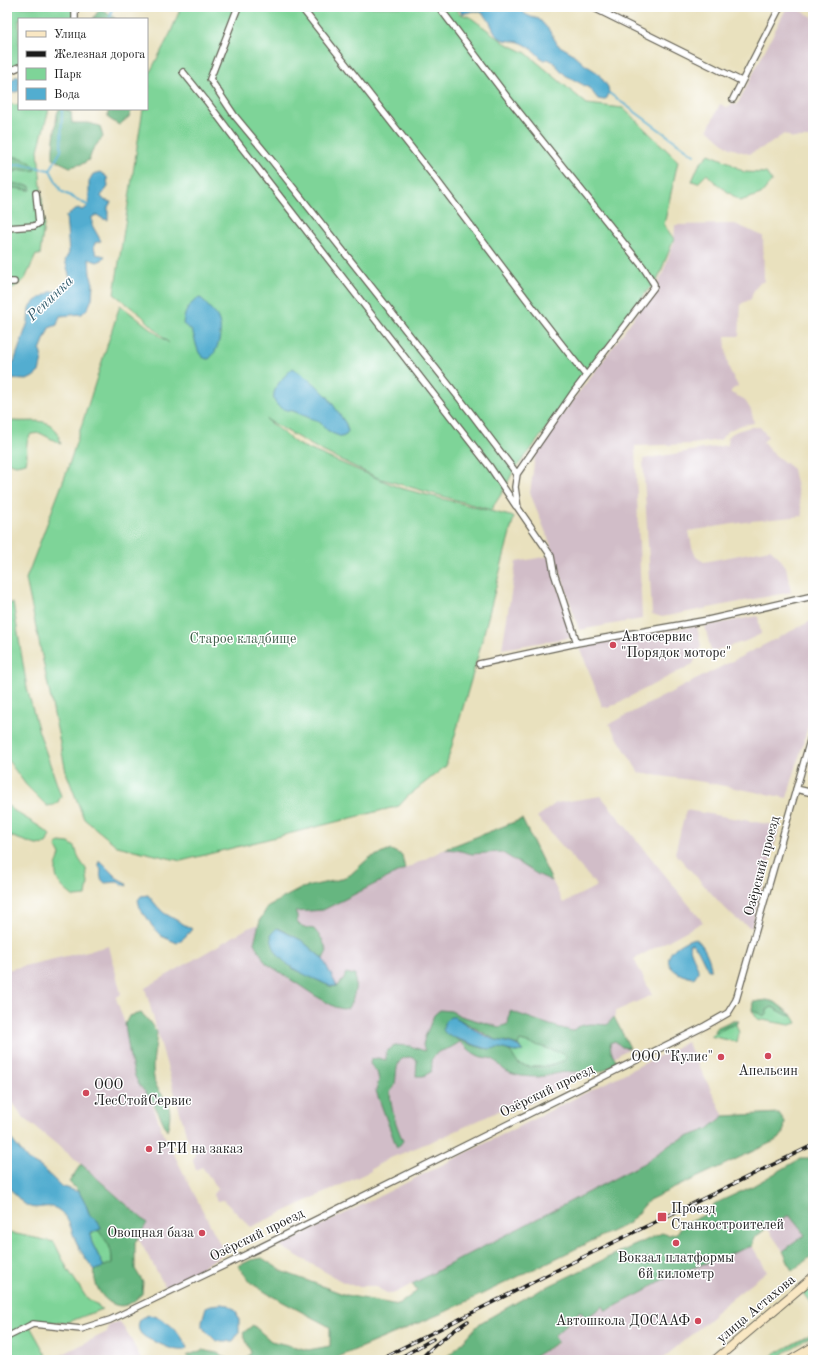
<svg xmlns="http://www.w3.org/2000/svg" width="820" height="1367" font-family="'Old Standard TT',serif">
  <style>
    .industrial { fill: #d1bdc8 }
    .green { fill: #7ed498; stroke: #4d785a }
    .forest { fill: #66b680; stroke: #41694e; fill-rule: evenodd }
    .water { fill: #52add0; stroke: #376476 }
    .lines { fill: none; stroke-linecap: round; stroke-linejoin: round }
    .stream { stroke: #52add0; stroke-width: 2 }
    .street-casing { stroke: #646155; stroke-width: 8 }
    .secondary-casing { stroke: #646155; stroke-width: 10 }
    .street { stroke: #fff; stroke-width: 5.5 }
    .secondary { stroke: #f9e7c3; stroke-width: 8 }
    .tram { stroke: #1c1c1c; stroke-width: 1 }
    .rail-casing { stroke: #1c1c1c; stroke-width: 3.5 }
    .rail { stroke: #fff; stroke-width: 2; stroke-dasharray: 6; stroke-linecap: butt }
    .poi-dot { fill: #d1495b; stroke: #fff; stroke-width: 1.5 }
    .labels { text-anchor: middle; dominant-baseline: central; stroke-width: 3; stroke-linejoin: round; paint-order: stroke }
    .poi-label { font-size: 14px; fill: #1c1c1c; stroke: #fff; text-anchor: start }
    .park-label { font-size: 14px; fill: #3e5c47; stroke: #fff }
    .street-label { font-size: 14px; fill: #1c1c1c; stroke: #fff }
    .water-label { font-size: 15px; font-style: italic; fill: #345d6d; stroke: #fff }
  </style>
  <rect width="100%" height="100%" fill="#fff"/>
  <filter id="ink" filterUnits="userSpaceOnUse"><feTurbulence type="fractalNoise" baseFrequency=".025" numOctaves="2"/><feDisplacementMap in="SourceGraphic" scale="8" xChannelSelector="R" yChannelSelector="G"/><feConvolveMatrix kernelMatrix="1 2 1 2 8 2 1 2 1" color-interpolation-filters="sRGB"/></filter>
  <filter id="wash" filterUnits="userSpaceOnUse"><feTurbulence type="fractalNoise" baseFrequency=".012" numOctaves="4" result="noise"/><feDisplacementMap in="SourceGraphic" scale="16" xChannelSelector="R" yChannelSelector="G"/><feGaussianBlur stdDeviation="0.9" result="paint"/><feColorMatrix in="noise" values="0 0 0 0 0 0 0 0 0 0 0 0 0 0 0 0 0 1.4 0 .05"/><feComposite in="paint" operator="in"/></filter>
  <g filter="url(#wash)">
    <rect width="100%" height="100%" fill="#e9e1be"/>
    <path class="industrial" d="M787 7 793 9 794 7 813 17V138H793L784 134 768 145 749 154 730 148 720 140 708 129 720 104 728 108 732 103 737 105Z
      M735 224 763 236 764 281 758 284 753 292 751 299 741 304 739 336H725L727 360 729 369 738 386 733 389 731 391V393L744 399 751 410 754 423 742 425 734 428 727 432 720 440 692 444 635 446 642 619 579 630 554 553 530 493 536 448 602 362 655 288 662 275 674 242 675 225Z
      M750 427H760L768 437 763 442 775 455 793 469 803 516 752 521 689 531 692 547 696 557 704 562 770 549 778 556 786 567 791 592 662 617 652 614 643 459 728 445V436L737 431Z
      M549 556 574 637 502 649 516 562Z
      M758 616 761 634 746 641 711 652 705 626Z
      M813 620V710L787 798 704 782 639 773 609 724Z
      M697 626 701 646 693 664 608 708 602 706 580 648 598 642Z
      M601 796 703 922 634 959 652 995 616 1011 614 1017 630 1048 520 1109 516 1103 445 1136 388 1159 371 1169V1171L251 1227 223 1200 218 1201 213 1194 218 1188 202 1167 196 1170 193 1161 195 1154 187 1137 145 988 248 928 294 912 323 910 445 849 522 819 563 903 597 886 537 817 556 803Z
      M686 810 780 826 751 928 735 918 721 904 675 853Z
      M109 946 121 994 116 998 162 1131 224 1252 219 1257 166 1288 138 1238 147 1223 81 1164 24 1118 7 1095V970Z
      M687 1042 724 1116 708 1129 674 1142 644 1163 397 1292 392 1294 387 1293 381 1290 376 1286H354L341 1281 280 1246Z
      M789 1215 805 1235 783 1251 767 1228Z
      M752 1246 767 1271 714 1313 715 1315 662 1359 663 1360H529L558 1343 553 1337 580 1311 603 1305 606 1311 645 1291 665 1278Z
      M119 1321 130 1337 141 1360H51L107 1332 108 1326Z"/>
    <path class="green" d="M7 7H75V19H19V67L7 72Z
      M181 7H455L460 14 470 17 505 43 526 53 587 104 623 108 678 161 664 225 674 239 657 281 647 291 529 452 514 470 505 488 491 510 378 478 320 450 266 419 297 444 400 488 514 517 478 656 446 766 408 796 399 806 181 861 117 846 84 819 66 772 26 579 67 471 120 305 169 343 141 315 114 294 143 109H147L148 76 170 34Z
      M7 104 19 105V109H49L38 150 44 224 40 255H36L25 279 7 293V187L29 190C20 182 19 186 9 182 7 174 16 171 23 169L17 157H7Z
      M709 154 728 162 744 172 766 173 772 181 761 194 740 201C729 192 716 185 707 174L698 183 692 181 699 165Z
      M13 421C37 423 54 414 61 444L40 433 31 434C23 445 29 452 26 463L16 465 7 462V424Z
      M13 603 27 688 38 729 61 796 58 802 54 805 47 806 26 785 7 759V604Z
      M7 805C20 817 38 823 50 835L46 844 36 845 7 835Z
      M59 842 69 843 75 847 79 859 86 869 88 883 86 896 74 897C57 884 51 876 60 855L56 847Z
      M772 1007 787 1015 793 1016 797 1023 790 1025 757 1019 752 1010 764 1016 767 1010Z
      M736 1024 739 1033 737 1042 710 1036 727 1027Z
      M520 1041 543 1047 564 1054 566 1057 565 1060C551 1065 532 1072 518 1063 515 1061 512 1054 509 1050L515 1052 524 1051 518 1045Z
      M98 1230C108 1244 112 1245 112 1263L104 1267 92 1243 90 1235Z
      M7 1232 54 1242 67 1268 86 1297 102 1309 66 1323 31 1321V1328L49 1360H7Z
      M813 1281V1306L802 1292 806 1287Z
      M813 1333V1335L773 1360H764Z"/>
    <path class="forest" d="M100 8 116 19H93Z
      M59 109H64L71 112 72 123H88L100 126 103 137 93 149 89 160 82 164 70 167 53 159V148L57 114Z
      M108 109H132L129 117 119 125 108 118Z
      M7 157C21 157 26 157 35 167V170C27 173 20 166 13 173 9 176 8 177 9 182L11 183 30 186 31 190H30L7 187Z
      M522 819 552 881 537 874 501 852 472 854 457 850 445 849Z
      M391 850 402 855 405 869 323 910 295 912 297 916V922L302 927 314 929 322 939 327 951 323 959 301 940 277 928 279 955 292 968 332 987 337 986 343 980 346 973 355 975C356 990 355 996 348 1008L343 1009 335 1007 314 995 266 963 254 943 260 920 268 906 302 888 337 880 350 875 369 858Z
      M767 1000 775 1002 793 1016 787 1015 772 1007 767 1010V1014L764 1016 752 1010 753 1002Z
      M440 1010 451 1011 461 1016 499 1027 508 1024 510 1011 550 1025 572 1031C582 1022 594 1024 607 1025L614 1017 630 1048 622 1047 615 1041 610 1043 611 1051 617 1062C595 1079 593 1070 569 1072 558 1072 548 1076 538 1077 527 1077 512 1076 503 1069 500 1066 496 1060 492 1059 487 1057 481 1058 477 1055 470 1052 466 1046 460 1042L450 1048 438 1052 431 1060 432 1066 431 1072 423 1076H416L417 1060C413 1058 412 1057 408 1057 393 1058 398 1078 394 1087 393 1089 391 1090 390 1092 391 1110 396 1125 403 1141L397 1148 376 1091 379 1080 377 1072 370 1064 371 1059 378 1058 386 1060V1052L395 1045 410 1046 425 1051 423 1045 425 1037 434 1015ZM455 1017 496 1040 508 1042 518 1045 520 1041 543 1047 564 1054 566 1057 565 1060C559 1062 553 1065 547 1066 540 1067 522 1068 517 1062 513 1058 513 1052 507 1050 499 1046 491 1050 483 1048 474 1046 465 1042 456 1039Z
      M141 1013C148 1018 151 1025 157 1032 156 1047 151 1063 154 1078 155 1087 161 1093 166 1100 172 1108 170 1121 167 1130L152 1100 139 1085 135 1076 130 1058 125 1024 129 1016Z
      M731 1021H739L736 1024 727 1027 715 1034 714 1031 716 1028Z
      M779 1113 785 1122 784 1132 779 1139 649 1200 629 1223 445 1312 331 1360H245L251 1353 243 1333 253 1325 271 1341 308 1350 330 1346V1327L270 1295 251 1283 238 1266 251 1260 262 1258 284 1272 346 1295 398 1305 417 1291 412 1284 644 1163 674 1142 708 1129 724 1116Z
      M800 1159H813V1203L811 1206 813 1210V1255L792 1271 783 1251 805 1235 789 1215 767 1228 754 1238 752 1246 665 1278 645 1291 606 1311 603 1306 586 1318 580 1311 554 1336 558 1342 529 1360H443L458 1347 480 1323 526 1297 611 1256 662 1233 668 1235 677 1233 683 1225 710 1212 714 1204 751 1187Z
      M81 1164 147 1223 135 1243V1269L143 1282 142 1294C138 1297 134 1302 129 1304 110 1313 91 1287 95 1270L112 1263C112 1245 108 1244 98 1230L101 1229 98 1221 90 1216 86 1205 79 1192 69 1182Z
      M202 1350 217 1353 229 1359 233 1360H192L187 1356Z"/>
    <path class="water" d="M457 7H520L525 14 531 17 539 19 549 30 558 45 572 53 584 64 598 73 608 87 609 93 607 98 603 100 598 99 589 88 565 75 552 61 548 59 543 60C536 53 529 45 519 42 513 40 506 42 500 38 491 32 492 18 480 12 474 9 468 14 462 13Z
      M17 76H19V91L11 93H7V83Z
      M100 172 107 177 108 187 101 196 104 200 111 202 108 207V220L103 219 97 215 92 217V225L101 241 95 243 94 247 96 254 105 256 102 260 97 262 89 259 90 274 93 283 92 299 88 308 82 314 60 316 57 325 49 328 40 350 42 359 39 372 33 377 27 380 7 379V364L14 362 28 322 29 308 35 301 50 292 70 288 71 282 65 260 69 253 66 216 78 208 82 210 89 206V181L93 174Z
      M199 298C205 299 204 303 208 306 212 311 217 314 219 321 223 331 218 352 209 359 195 359 197 338 191 330 189 328 185 326 183 324 184 313 189 303 199 298Z
      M293 368 315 384 328 397 346 424 348 431 346 435 342 437C337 435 332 434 327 430 324 427 321 422 316 420 308 418 301 414 293 411 288 410 283 410 278 406 265 394 284 376 293 368Z
      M99 860 117 878 126 883 127 886 117 882 105 883C100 879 100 876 101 870L99 866Z
      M148 895 157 906 164 913 192 929 186 936 177 943 161 936 152 926 146 916 141 912 138 900 141 896Z
      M277 928 301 940 323 959 337 986C329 987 324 983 317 980 297 972 271 959 271 934Z
      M695 938C703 943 711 960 711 970H708L698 950 693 944H689C690 952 699 966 698 972 697 974 695 976 694 978 690 978 686 976 682 975 654 962 675 943 695 938Z
      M450 1017H455C464 1023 487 1039 496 1040 508 1043 515 1042 524 1051L515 1052 499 1048 490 1049 483 1048 447 1035 443 1030 444 1023Z
      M7 1134 28 1160 41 1167 61 1186 79 1192 86 1205 90 1216 98 1221 101 1229 93 1232 90 1235 92 1243 104 1267 95 1270C86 1260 80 1251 75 1239 71 1230 70 1221 63 1214 50 1199 38 1213 26 1205 20 1201 12 1191 7 1185Z
      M221 1304 229 1305 236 1311 239 1320V1333L233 1341H216L202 1327V1321L206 1307 211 1305Z
      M148 1315C164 1316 182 1333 187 1348L185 1350C175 1351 169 1348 160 1344 148 1339 132 1334 141 1318Z"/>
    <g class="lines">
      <path class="stream" d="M110 19 112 7
        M609 93 694 155
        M62 109 61 151 50 170 61 191 89 206 88 208
        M7 167 20 164 49 170"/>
    </g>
  </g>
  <g filter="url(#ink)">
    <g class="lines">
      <g class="street-casing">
        <path id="street" d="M75 7V19
          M238 7 210 79 234 115 273 162 471 413 517 474
          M301 7 435 178 534 309 584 373
          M439 7 507 97 643 267 654 284V287L573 393 517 474 515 487 518 508 551 556 554 573 577 643
          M592 7 741 81
          M607 14 611 7
          M7 72 19 67
          M183 72 208 103 232 135 490 467 516 506
          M733 99 780 7
          M7 228 34 226 39 223 36 193
          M7 282H14
          M479 664 577 643 708 620 813 596
          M796 789 813 793
          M7 1337 33 1324 81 1329 110 1320 227 1264 705 1026 728 1013 736 1000 813 730"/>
      </g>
      <g class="secondary-casing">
        <path id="secondary" d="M715 1360 813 1277
          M791 1360 813 1347"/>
      </g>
      <use href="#street" class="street"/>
      <use href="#secondary" class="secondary"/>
      <path class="tram" d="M810 1360 813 1358"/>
      <g class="rail-casing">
        <path id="rail" d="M378 1360 569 1264 813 1145
          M396 1360 433 1339
          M420 1360C434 1344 450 1333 468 1321"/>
      </g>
      <use href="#rail" class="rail"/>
    </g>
  </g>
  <g class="poi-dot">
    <circle cx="613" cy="645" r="4"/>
    <circle cx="768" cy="1056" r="4"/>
    <circle cx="721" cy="1057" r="4"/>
    <circle cx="86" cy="1093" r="4"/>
    <circle cx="149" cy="1149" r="4"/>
    <rect x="657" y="1212" width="10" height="10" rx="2"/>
    <circle cx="202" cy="1233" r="4"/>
    <circle cx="676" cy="1243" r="4"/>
    <circle cx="698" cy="1321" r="4"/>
  </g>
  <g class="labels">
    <g class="poi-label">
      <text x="621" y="637">Автосервис<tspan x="621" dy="16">"Порядок моторс"</tspan></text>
      <text x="713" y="1057" text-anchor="end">ООО "Кулис"</text>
      <text x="768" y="1071" text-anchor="middle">Апельсин</text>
      <text x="94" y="1085">ООО<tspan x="94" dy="16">ЛесСтойСервис</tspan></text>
      <text x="157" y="1149">РТИ на заказ</text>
      <text x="671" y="1209">Проезд<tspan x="671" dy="16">Станкостроителей</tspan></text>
      <text x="194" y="1233" text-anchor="end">Овощная база</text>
      <text x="676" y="1258" text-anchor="middle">Вокзал платформы<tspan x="676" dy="16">6й километр</tspan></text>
      <text x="690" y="1321" text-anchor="end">Автошкола ДОСААФ</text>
    </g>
    <g class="park-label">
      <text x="243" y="639">Старое кладбище</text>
    </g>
    <g class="street-label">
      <text transform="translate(762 866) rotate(-75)">Озёрский проезд</text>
      <text transform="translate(547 1091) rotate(-26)">Озёрский проезд</text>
      <text transform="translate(257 1235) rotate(-26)">Озёрский проезд</text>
      <text transform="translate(756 1309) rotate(-40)">улица Астахова</text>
    </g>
    <g class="water-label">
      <text transform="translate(51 299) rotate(-44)">Репинка</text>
    </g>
  </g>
  <rect width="820" height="1367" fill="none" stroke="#fff" stroke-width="24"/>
  <rect x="18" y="18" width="130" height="92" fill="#ffffff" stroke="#a4a4a4"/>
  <rect x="26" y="31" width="20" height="6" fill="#f9e7c3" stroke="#a4a4a4"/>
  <text x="54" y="38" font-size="12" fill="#1c1c1c">Улица</text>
  <rect x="26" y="51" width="20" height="6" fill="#1c1c1c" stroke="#a4a4a4"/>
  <text x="54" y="58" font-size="12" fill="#1c1c1c">Железная дорога</text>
  <rect x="26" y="68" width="20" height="12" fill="#7ed498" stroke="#a4a4a4"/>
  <text x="54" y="78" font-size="12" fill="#1c1c1c">Парк</text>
  <rect x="26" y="88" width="20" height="12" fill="#52add0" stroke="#a4a4a4"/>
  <text x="54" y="98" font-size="12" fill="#1c1c1c">Вода</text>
</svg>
